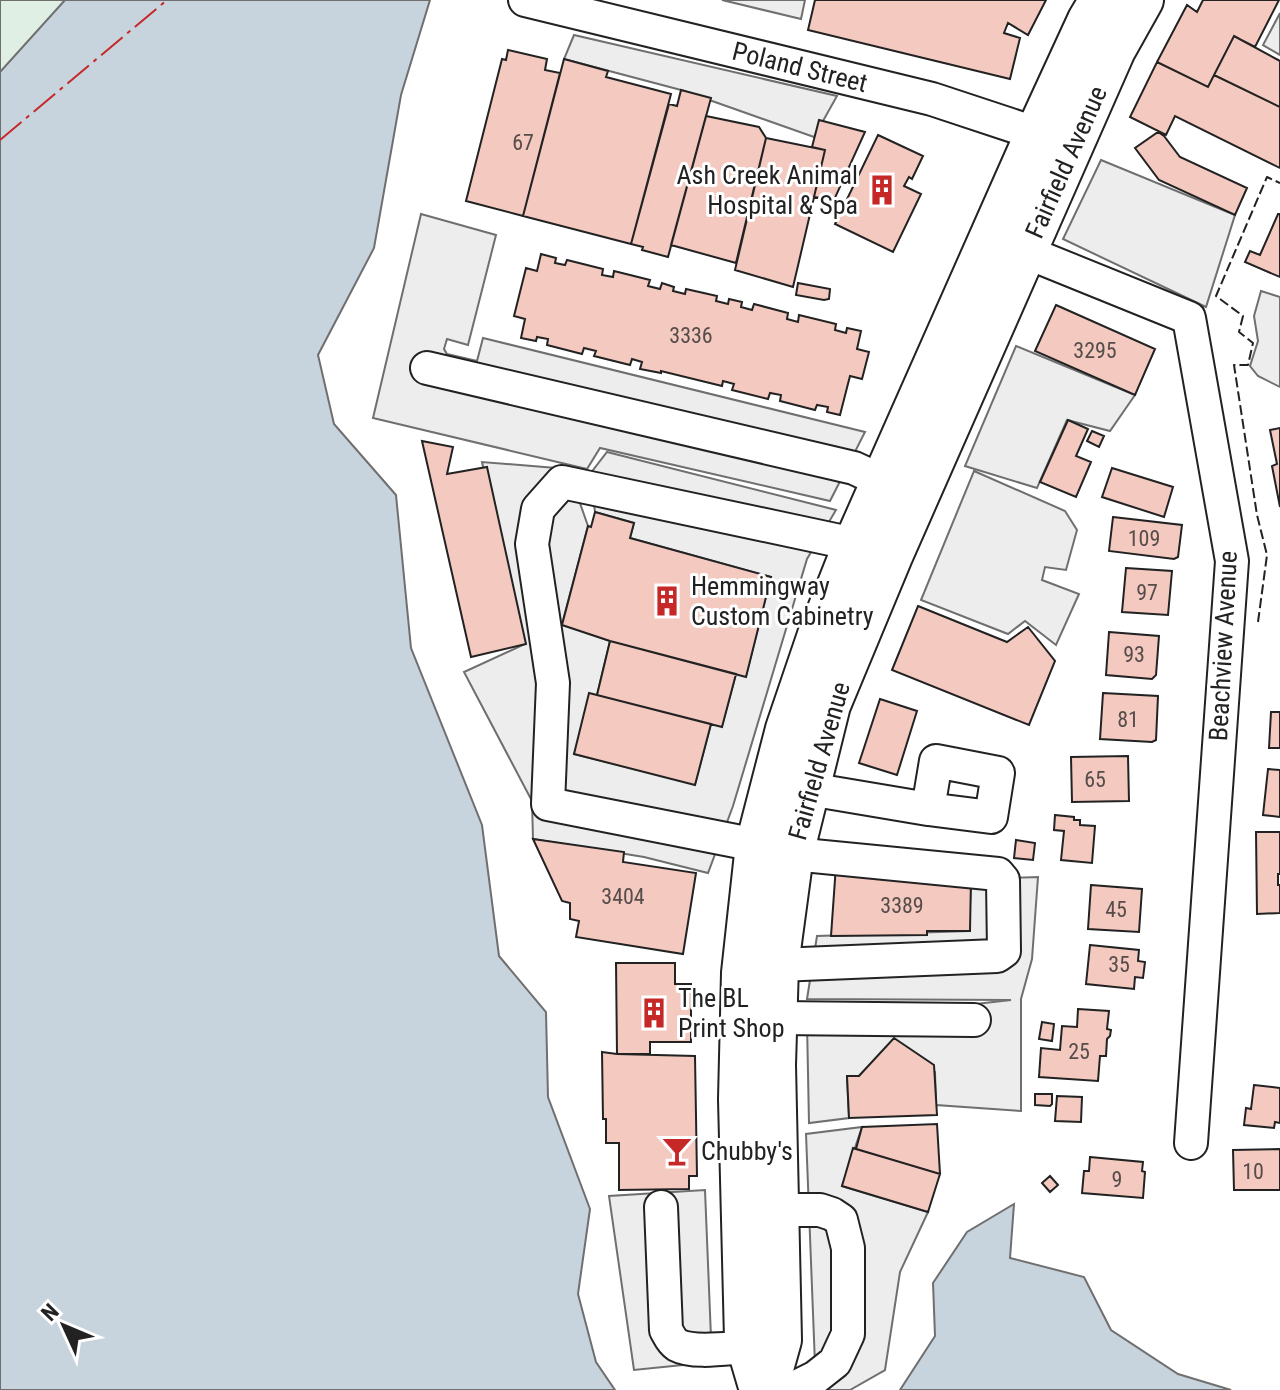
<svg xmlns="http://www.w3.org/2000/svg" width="1280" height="1390" font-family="'Roboto Condensed',sans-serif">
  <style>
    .green { fill: #e0efe3; stroke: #6f6f6f; stroke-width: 2 }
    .parking { fill: #ededed; stroke: #6f6f6f; stroke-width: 2 }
    .water { fill: #c7d3dd; stroke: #6f6f6f; stroke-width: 2 }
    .building { fill: #f3c9c0; stroke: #222; stroke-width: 2 }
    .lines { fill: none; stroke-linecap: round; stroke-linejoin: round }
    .minor-casing { stroke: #222; stroke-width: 36 }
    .major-casing { stroke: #222; stroke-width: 44 }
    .minor { stroke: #fff; stroke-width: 32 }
    .major { stroke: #fff; stroke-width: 40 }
    .fence { stroke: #222; stroke-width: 2; stroke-dasharray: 10 4; stroke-linecap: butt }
    .power { stroke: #c62828; stroke-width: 2; stroke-dasharray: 28 6 4 6; stroke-linecap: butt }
    .labels { text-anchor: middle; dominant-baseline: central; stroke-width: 6; stroke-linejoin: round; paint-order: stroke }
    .number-label { font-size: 22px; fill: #564c4a }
    .street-label { font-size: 26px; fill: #222; stroke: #fff }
    .poi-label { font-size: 26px; fill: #222; stroke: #fff; text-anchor: start }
  </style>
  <rect width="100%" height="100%" fill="#fff"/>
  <path class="green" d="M0 0H134L0 205Z"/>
  <path class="parking" d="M722 0H805L801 19Z
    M1280 13V55L1263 45Z
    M574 35 837 96 814 137 681 90 564 59Z
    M1101 160 1235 215 1206 307 1063 239Z
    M421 214 496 235 468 345 447 339 444 349 447 354 477 361 483 338 865 432 830 501 600 448 587 469 373 418Z
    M1261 291 1280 297V387L1258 376 1250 366 1258 341 1254 316Z
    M1016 346 1135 395 1110 431 1067 420 1037 488 965 466Z
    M607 452 836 510 807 559 733 806 708 873 644 857 533 839 532 801 464 672 525 644 482 462 568 469 588 526 562 624 610 641 597 695 574 754 695 784 711 724 722 726 736 674 746 676 771 577 630 538 634 523 595 512 590 474Z
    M974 471 1065 511 1077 530 1066 570 1045 567 1042 580 1079 594 1056 645 1025 621 1008 634 921 600Z
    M1038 877 1032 959 1021 999V1111L936 1105 935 1072 894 1039 859 1076H847L849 1118 809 1123 807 1023 1011 1000 807 999 817 936 969 931 971 879Z
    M862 1127 842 1186 928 1212 900 1272 885 1370 850 1390H816L806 1134Z
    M705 1190 712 1362 634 1370 609 1196Z"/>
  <path class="water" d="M65 0H430L401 95 374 248 318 355 334 424 396 495 411 648 482 825 499 956 546 1012 548 1097 590 1209 578 1294 596 1362 615 1390H0V72Z
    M1014 1204 1010 1258 1084 1277 1111 1330 1178 1374 1231 1390H900L935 1336 933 1283 967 1232Z"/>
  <path class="building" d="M815 0H1046L1028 35 1008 23 1004 33 1020 38 1010 79 808 30Z
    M1203 0H1279L1255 47 1234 36 1208 87 1157 62 1187 5 1197 12Z
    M1234 36 1280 61V107L1214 75Z
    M508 50 547 59 545 70 560 73 523 216 466 201 502 59 506 60Z
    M564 59 608 71 606 77 671 94 631 244 523 216Z
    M1157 62 1208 87 1214 75 1280 107V168L1175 116 1166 135 1130 117Z
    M681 90 711 98 668 257 642 250 643 247 631 244 669 104 677 106Z
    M706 116 759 127 766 138 736 263 671 245Z
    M819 120 865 132 834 200 814 197 825 150 812 147Z
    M1158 132 1164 136 1180 157 1247 188 1235 215 1159 180 1135 148Z
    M878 135 923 156 912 179 909 177 904 186 921 194 893 252 835 224Z
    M766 138 825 150 793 287 735 270Z
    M1278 214H1280V277L1245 262 1250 251 1260 255Z
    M541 254 556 258 555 263 565 265 567 260 603 269 602 275 613 277 614 271 650 280 648 286 660 289 662 283 674 287 673 291 685 294 686 289 717 296 716 301 728 304 729 299 742 302 741 307 752 310 754 304 788 313 787 319 798 322 799 315 836 324 835 330 846 333 847 328 861 331 857 349 869 352 862 379 850 376 840 415 827 412 828 407 817 405 815 410 780 401 781 395 770 393 768 399 732 390 734 384 723 381 722 386 661 371V373L640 369 642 362 632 359 630 365 594 356 596 351 584 348 582 354 547 345 548 339 537 337 536 341 521 338 525 319 514 316 526 268 537 271Z
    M798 283 830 289 829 299 824 300 796 295Z
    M1056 305 1155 349 1135 395 1035 351Z
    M1068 420 1088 429 1076 456 1091 462 1076 497 1040 482Z
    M1280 428V507L1272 466 1277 464 1270 430Z
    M1092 431 1104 436 1099 447 1087 441Z
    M422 441 453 447 447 474 487 467 526 644 471 657Z
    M1112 468 1173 487 1164 517 1102 497Z
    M595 512 634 523 630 538 771 577 746 677 610 641 562 625 588 526 591 527Z
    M1113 517 1182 525 1178 557 1174 559 1109 551Z
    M1126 568 1172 571 1168 615 1122 612Z
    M918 606 1007 642 1028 627 1055 661 1029 725 892 670Z
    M1109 632 1159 636 1156 675 1152 679 1106 675Z
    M610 641 736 674 722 727 597 695Z
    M589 693 711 724 695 785 574 754Z
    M1103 693 1158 696 1156 740 1152 742 1100 739Z
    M880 699 917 711 897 775 859 763Z
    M1271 712H1280V748H1269Z
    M1128 756 1129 801 1072 802 1071 757Z
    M1268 769 1280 770V817L1263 815Z
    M1055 815 1074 817V820H1080V825L1095 826 1092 863 1061 860 1064 831 1054 830Z
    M1256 832H1280V874H1278V885H1280V913L1257 914Z
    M533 839 624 852 623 862 696 873 683 954 576 937 579 921 570 919V903L562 901Z
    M1016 840 1035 843 1033 860 1014 858Z
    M836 865 971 879 970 931H927V935L831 936Z
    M1091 885 1142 889 1139 932 1088 929Z
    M1090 945 1139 950 1138 961 1145 962 1143 978 1135 977 1134 989 1086 984Z
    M616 963H675V984H691V1042H650V1054H617Z
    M1078 1009 1109 1011 1107 1029 1111 1030 1110 1036 1107 1039 1106 1056H1100L1098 1081 1039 1077 1041 1048 1060 1050 1062 1026 1077 1027Z
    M1042 1022 1054 1024 1052 1041 1039 1039Z
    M894 1038 934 1065 937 1115 849 1118 847 1076H859Z
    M602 1052 617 1054 695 1056 697 1176H689V1189L619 1190V1143H606V1119H603Z
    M1254 1085 1280 1088V1123L1275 1122 1274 1128 1244 1125 1246 1108 1251 1109Z
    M1035 1094H1052V1104L1050 1106 1035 1105Z
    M1057 1096 1082 1097 1081 1122 1055 1121Z
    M937 1124 940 1174 856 1149 862 1127Z
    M853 1148 940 1174 928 1212 842 1186Z
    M1280 1149V1190H1234L1233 1150Z
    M1090 1157 1143 1162 1142 1171 1145 1172 1143 1198 1082 1193 1084 1171H1089Z
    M1050 1176 1058 1185 1050 1192 1042 1183Z"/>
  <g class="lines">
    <g class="minor-casing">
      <path id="minor" d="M525 0 932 99 1059 141
        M1004 245 1026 252 1189 318 1232 561 1191 1143
        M427 368 854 468 882 481
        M809 789 928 809 991 817 998 773 936 761 928 809
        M756 845 548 804 553 683 532 544 538 509 562 482 854 544
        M778 965 997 956 1004 951 1003 880 998 874 793 854
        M777 1018 974 1020
        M661 1207 666 1330C669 1335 671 1341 677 1345 694 1354 728 1348 748 1347
        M778 1210H820L832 1214 841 1220 848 1248V1334L835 1362 816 1377 790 1390"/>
    </g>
    <g class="major-casing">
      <path id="major" d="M760 1390 745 1339 739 1099 742 973 756 845 786 729 818 635 854 544 1036 133 1088 20 1100 0
        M767 1390 781 1340 775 1065 778 965 793 854 830 705 892 556 1115 50 1143 0"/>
    </g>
    <use href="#minor" class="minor"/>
    <use href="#major" class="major"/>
    <path class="fence" d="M1258 622 1267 555 1257 515 1234 365H1248L1253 343 1239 332 1243 316 1216 296 1267 177 1280 183"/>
    <path class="power" d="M0 140 167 0"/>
  </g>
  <defs>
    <g id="building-bare" transform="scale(2.4)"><path d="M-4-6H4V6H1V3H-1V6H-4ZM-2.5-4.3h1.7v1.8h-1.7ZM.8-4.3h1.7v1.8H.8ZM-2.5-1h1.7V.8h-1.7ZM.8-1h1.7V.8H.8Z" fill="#c62828" stroke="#fff" stroke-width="2.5" paint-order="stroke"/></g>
    <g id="bar-bare" transform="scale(2.4)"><path d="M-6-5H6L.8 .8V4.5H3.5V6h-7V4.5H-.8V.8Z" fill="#c62828" stroke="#fff" stroke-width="2.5" paint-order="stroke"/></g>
  </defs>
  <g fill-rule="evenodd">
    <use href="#building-bare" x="882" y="190"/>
    <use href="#building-bare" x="667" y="601"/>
    <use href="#building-bare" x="654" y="1013"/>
    <use href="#bar-bare" x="677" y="1151"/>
  </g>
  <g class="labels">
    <g class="number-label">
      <text x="523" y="142">67</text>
      <text x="691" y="335">3336</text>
      <text x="1095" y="350">3295</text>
      <text x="1144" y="538">109</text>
      <text x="1147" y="592">97</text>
      <text x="1134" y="654">93</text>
      <text x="1128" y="719">81</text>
      <text x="1095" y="779">65</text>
      <text x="623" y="896">3404</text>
      <text x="902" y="905">3389</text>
      <text x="1116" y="909">45</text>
      <text x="1119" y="964">35</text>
      <text x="1079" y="1051">25</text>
      <text x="1253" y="1171">10</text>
      <text x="1117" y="1179">9</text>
    </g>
    <g class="street-label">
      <text transform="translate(800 67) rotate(14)">Poland Street</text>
      <text transform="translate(1066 162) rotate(-66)">Fairfield Avenue</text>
      <text transform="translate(1223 646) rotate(-87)">Beachview Avenue</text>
      <text transform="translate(819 761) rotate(-74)">Fairfield Avenue</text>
    </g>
    <g class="poi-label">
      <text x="858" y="175" text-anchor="end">Ash Creek Animal<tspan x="858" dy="30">Hospital &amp; Spa</tspan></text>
      <text x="691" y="586">Hemmingway<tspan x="691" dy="30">Custom Cabinetry</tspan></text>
      <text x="678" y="998">The BL<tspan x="678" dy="30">Print Shop</tspan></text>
      <text x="701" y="1151">Chubby's</text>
    </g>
  </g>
  <g transform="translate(64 1326) rotate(314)" stroke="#ffffff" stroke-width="6" paint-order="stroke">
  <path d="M0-6L14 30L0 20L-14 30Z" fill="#222222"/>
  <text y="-12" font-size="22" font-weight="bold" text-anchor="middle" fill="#222222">N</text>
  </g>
</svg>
